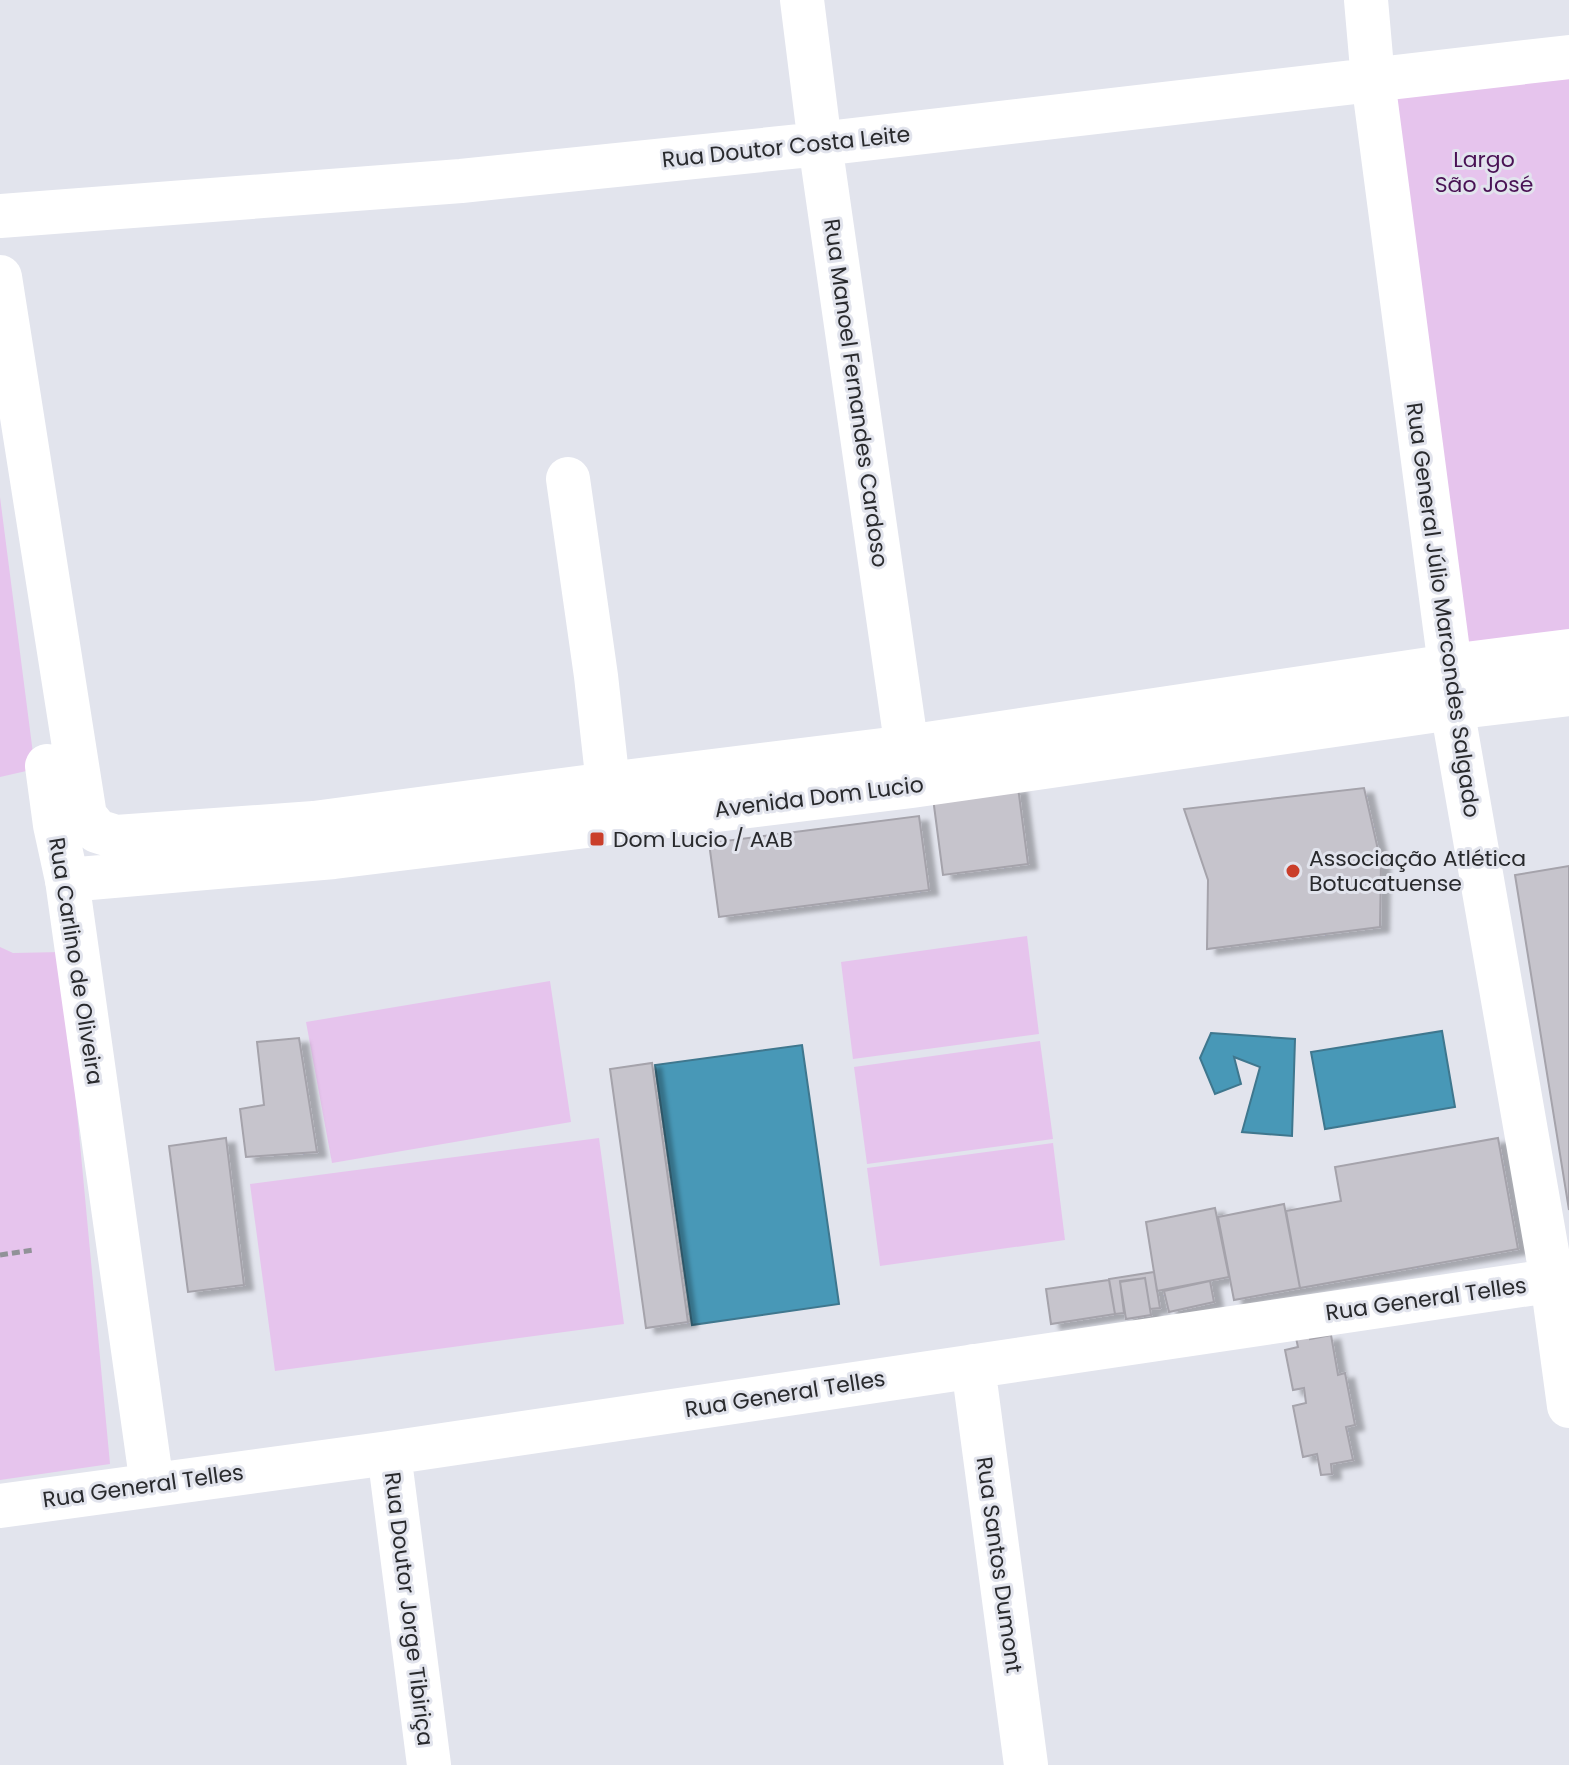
<svg xmlns="http://www.w3.org/2000/svg" width="1569" height="1765" font-family="Poppins,sans-serif">
  <style>
    .green { fill: #e6c4ed }
    .water { fill: #4898b7; stroke: #3f778e; stroke-width: 2 }
    .building { fill: #c6c4cc; stroke: #a5a3ab; stroke-width: 2; filter: url(#shadow) }
    .lines { fill: none; stroke-linecap: round; stroke-linejoin: round }
    .path { stroke: #919298; stroke-width: 5; stroke-dasharray: 8 4; stroke-linecap: butt }
    .minor { stroke: #fff; stroke-width: 44 }
    .major { stroke: #fff; stroke-width: 44 }
    .poi-dot { fill: #ca3e2a; stroke: #e2e4ed; stroke-width: 3 }
    .labels { text-anchor: middle; dominant-baseline: central; stroke-width: 6; stroke-linejoin: round; paint-order: stroke }
    .street-label { font-size: 22px; fill: #292a2d; stroke: #e2e4ed }
    .park-label { font-size: 22px; fill: #491254; stroke: #e2e4ed }
    .poi-label { font-size: 22px; fill: #292a2d; stroke: #e2e4ed; text-anchor: start }
  </style>
  <defs>
    <filter id="shadow"><feDropShadow dx="9" dy="5" stdDeviation="2" flood-color="#0004"/></filter>
  </defs>
  <rect width="100%" height="100%" fill="#e2e4ed"/>
  <path class="green" d="M1569 73V638L1465 652 1388 99Z
    M0 497 35 769 0 777Z
    M1027 936 1039 1034 853 1059 841 962Z
    M0 947 13 953 62 952 110 1464 0 1480Z
    M550 981 571 1122 332 1163 306 1022Z
    M1040 1041 1053 1139 867 1164 854 1067Z
    M599 1138 624 1324 275 1371 250 1184Z
    M1053 1143 1065 1240 880 1266 867 1168Z"/>
  <path class="water" d="M1442 1031 1455 1107 1325 1129 1311 1052Z
    M1211 1033 1295 1039 1292 1136 1242 1132 1260 1067 1234 1057 1241 1084 1215 1094 1200 1058Z
    M802 1045 839 1304 692 1325 655 1065Z"/>
  <path class="building" d="M1018 787 1028 864 943 875 933 798Z
    M1364 788 1381 863 1380 927 1207 949 1208 880 1184 809Z
    M919 816 929 890 719 917 709 843Z
    M1569 866V1210L1515 875Z
    M299 1038 317 1152 246 1157 240 1109 264 1105 257 1042Z
    M652 1063 688 1322 646 1328 610 1069Z
    M226 1138 244 1285 188 1292 169 1146Z
    M1498 1138 1518 1249 1300 1288 1286 1211 1341 1201 1335 1167Z
    M1284 1204 1300 1288 1234 1300 1218 1217Z
    M1215 1208 1229 1277 1157 1291 1146 1222Z
    M1154 1272 1160 1308 1150 1309 1145 1278 1120 1281 1124 1313 1115 1314 1109 1279Z
    M1145 1278 1151 1315 1126 1319 1120 1282Z
    M1109 1280 1115 1314 1051 1324 1046 1289Z
    M1210 1281 1214 1302 1169 1312 1164 1291Z
    M1307 1326 1310 1339 1331 1335 1338 1375 1345 1373 1355 1425 1346 1427 1353 1460 1331 1464 1332 1474 1321 1475 1317 1454 1303 1457 1293 1406 1306 1403 1304 1388 1293 1390 1285 1350 1298 1347 1294 1329Z"/>
  <g class="lines">
    <path class="path" d="M0 1255 34 1250"/>
    <path class="minor" d="M802 0 820 144 912 784
      M1366 0 1373 80 1450 666 1452 708 1552 1280 1569 1406
      M0 216 461 181 820 144 1569 57
      M568 479 596 676 608 784
      M67 880 152 1485
      M973 1366 1026 1765
      M389 1453 429 1765
      M0 1506 389 1453 1569 1278"/>
    <path class="major" d="M0 277 85 816 97 831 116 837 314 823 608 784 907 747 1450 666 1569 651
      M47 766 55 825 67 880 334 857 912 786 1452 708 1569 694"/>
  </g>
  <g class="poi-dot">
    <rect x="589" y="831" width="16" height="16" rx="4"/>
    <circle cx="1293" cy="871" r="8"/>
  </g>
  <g class="labels">
    <g class="street-label">
      <text transform="translate(786 147) rotate(-6)">Rua Doutor Costa Leite</text>
      <text transform="translate(856 393) rotate(82)">Rua Manoel Fernandes Cardoso</text>
      <text transform="translate(1443 610) rotate(82)">Rua General Júlio Marcondes Salgado</text>
      <text transform="translate(819 797) rotate(-7)">Avenida Dom Lucio</text>
      <text transform="translate(76 961) rotate(81)">Rua Carlino de Oliveira</text>
      <text transform="translate(1426 1299) rotate(-8)">Rua General Telles</text>
      <text transform="translate(785 1394) rotate(-9)">Rua General Telles</text>
      <text transform="translate(143 1486) rotate(-8)">Rua General Telles</text>
      <text transform="translate(999 1565) rotate(82)">Rua Santos Dumont</text>
      <text transform="translate(409 1609) rotate(83)">Rua Doutor Jorge Tibiriça</text>
    </g>
    <g class="park-label">
      <text x="1484" y="159">Largo<tspan x="1484" dy="25">São José</tspan></text>
    </g>
    <g class="poi-label">
      <text x="613" y="839">Dom Lucio / AAB</text>
      <text x="1309" y="858">Associação Atlética<tspan x="1309" dy="25">Botucatuense</tspan></text>
    </g>
  </g>
</svg>
